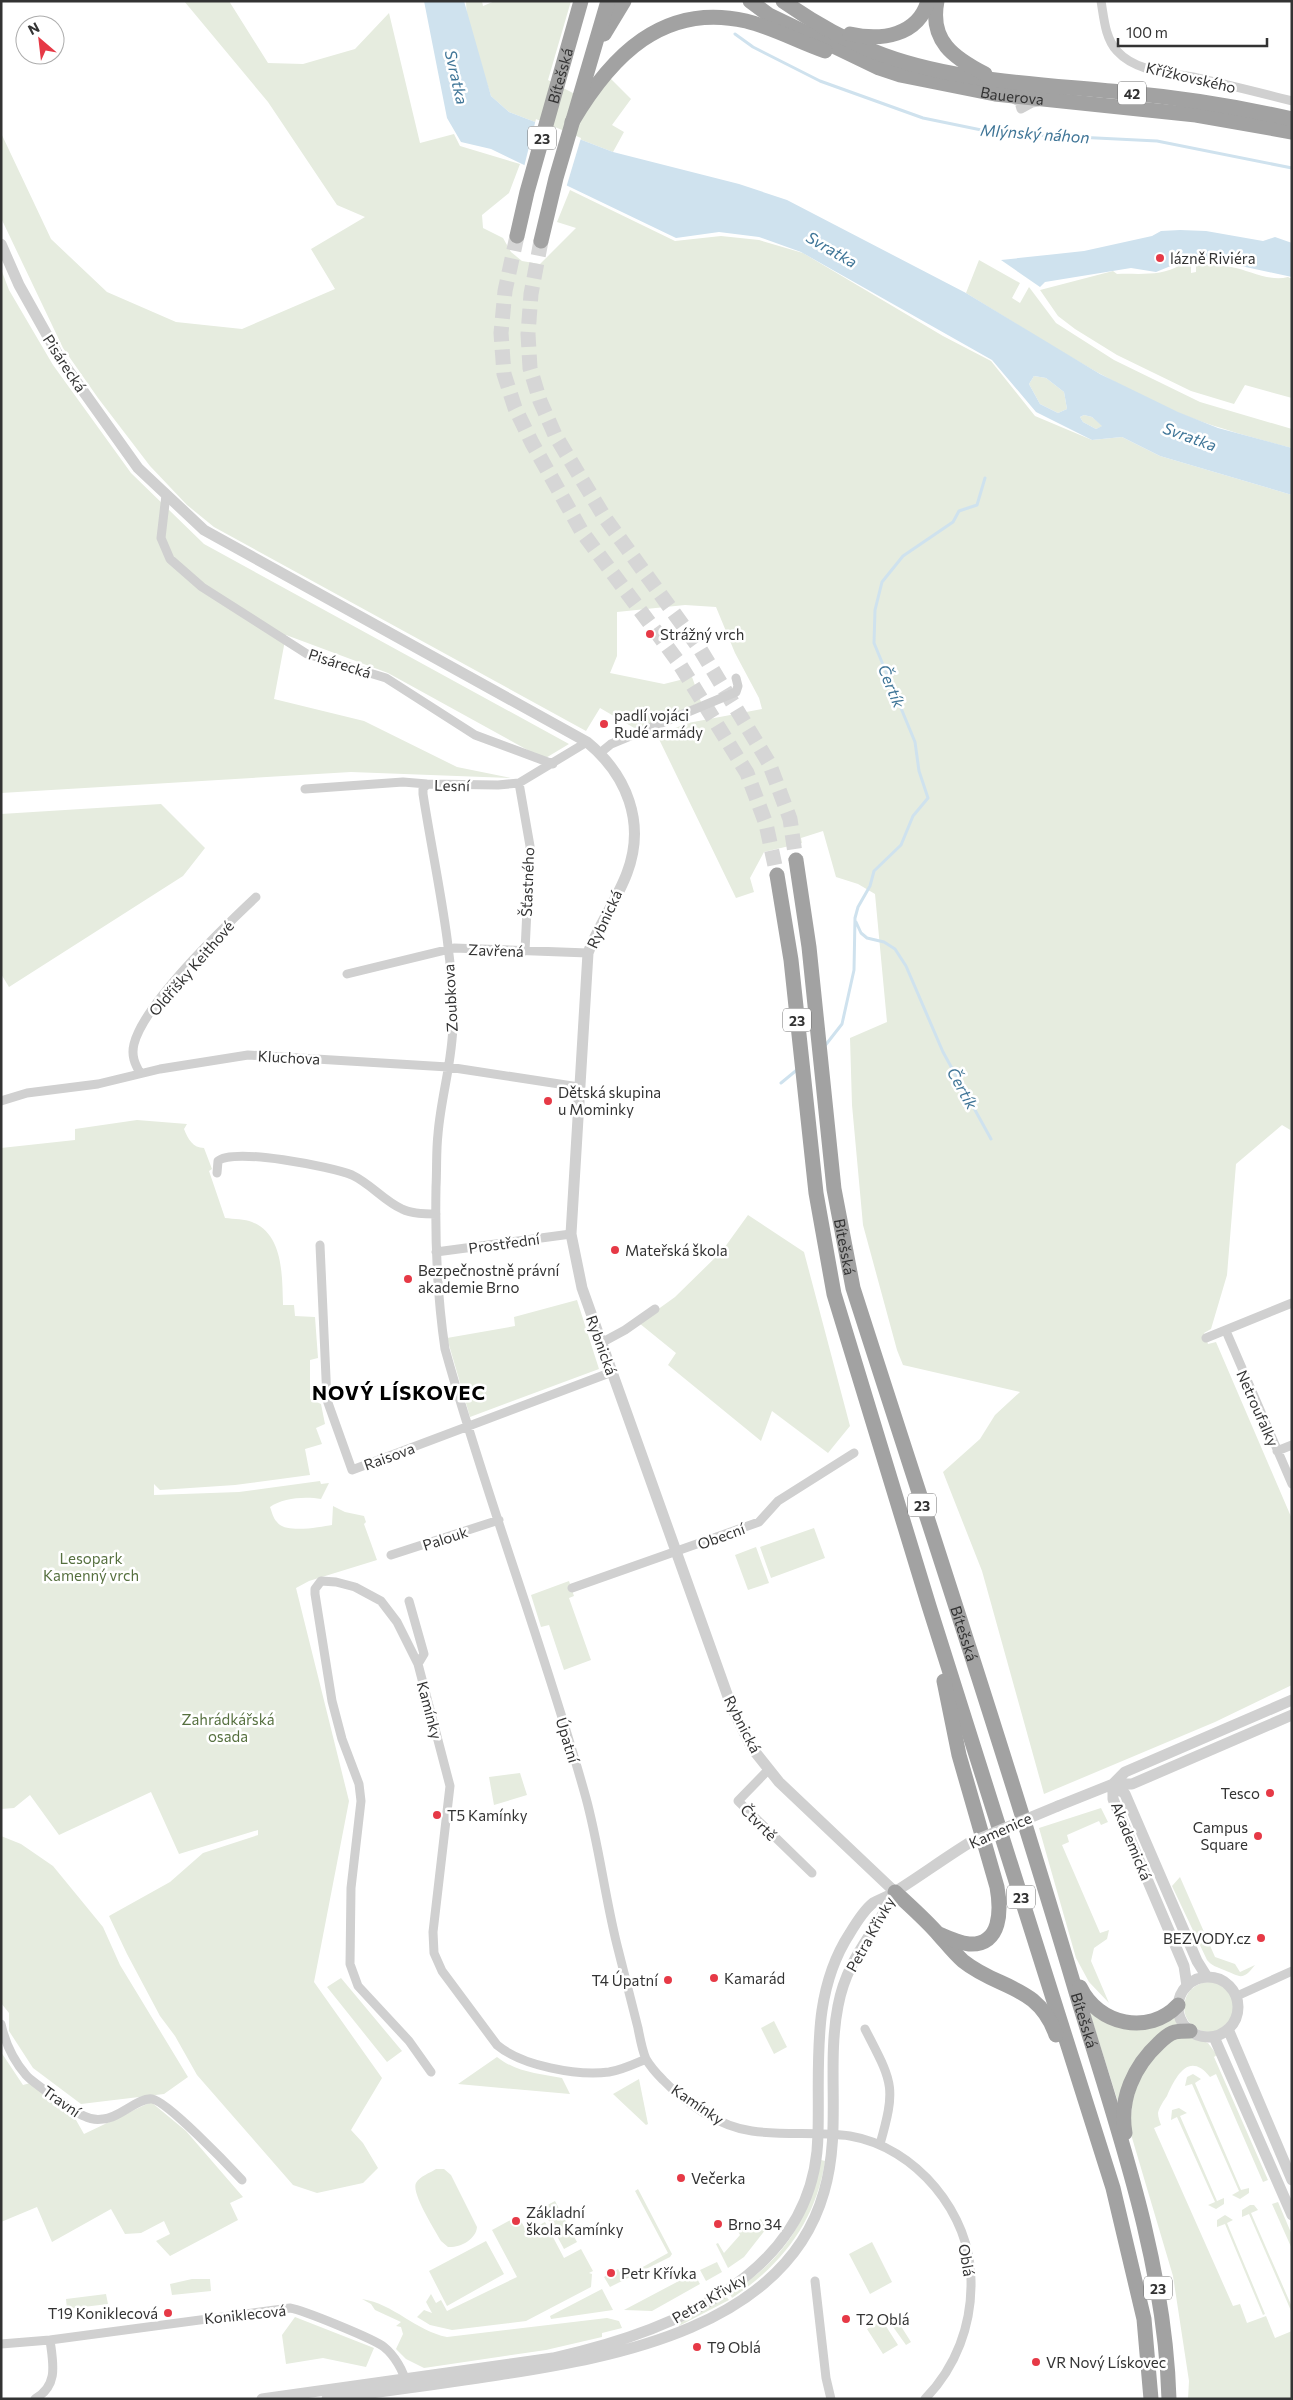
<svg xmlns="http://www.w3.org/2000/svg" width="1293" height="2400" font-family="Commissioner,sans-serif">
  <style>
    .green { fill: #e6ecdf }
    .water { fill: #cfe2ee; fill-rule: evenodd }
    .pier { fill: #fff }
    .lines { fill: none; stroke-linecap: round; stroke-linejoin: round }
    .stream { stroke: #cfe2ee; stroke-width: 3 }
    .trunk-tunnel { stroke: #d6d6d6; stroke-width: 15; stroke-dasharray: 15 8; stroke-linecap: butt }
    .minor { stroke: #d0d0d0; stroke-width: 9 }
    .tertiary { stroke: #d0d0d0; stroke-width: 11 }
    .trunk { stroke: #a2a2a2; stroke-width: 15 }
    .tertiary-bridge { stroke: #d0d0d0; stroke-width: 11 }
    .poi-dot { fill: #e63946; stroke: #fff; stroke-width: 2 }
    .labels { text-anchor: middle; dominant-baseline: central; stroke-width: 5; stroke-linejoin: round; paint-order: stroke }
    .shield { fill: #fff; stroke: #707070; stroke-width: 1 }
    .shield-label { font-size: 14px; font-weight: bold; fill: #333 }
    .street-label { font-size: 15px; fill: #333; stroke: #fff }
    .poi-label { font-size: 15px; fill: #333; stroke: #fff; text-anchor: start }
    .park-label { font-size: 15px; fill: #56703f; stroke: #fff }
    .water-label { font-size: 16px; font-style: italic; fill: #3f7597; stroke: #fff }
    .district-label { font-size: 20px; font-weight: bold; letter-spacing: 1px; fill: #000; stroke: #fff }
  </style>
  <rect width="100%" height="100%" fill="#fff"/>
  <path class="green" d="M184 1H229L268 63 303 64 355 49 389 13 420 143 454 134 460 146 520 164 509 193 482 215 483 228 503 238 511 252 522 261 540 264 576 228 557 222 570 190 675 241 721 236 759 240 803 253 943 336 991 361 1035 416 1092 440 1122 437 1160 456 1292 495V1131L1282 1125 1236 1164 1227 1275 1211 1329 1204 1333 1208 1344 1216 1342 1292 1519V1685L1215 1722 1044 1794 982 1571 943 1472 980 1439 995 1415 1020 1392 903 1365 897 1350 863 1225 852 1105 850 1038 887 1022 875 894 858 884 836 877 823 831 801 838 802 843 764 852 750 878 754 892 736 898 657 735 688 723 762 709 759 698 735 653 716 607 685 605 617 612V656L610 673 664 684 692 677 701 702 636 729 600 708 586 731 214 527 187 505 150 466 98 398 63 348 1 218V133L51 239 107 292 176 322 242 329 335 289 311 249 365 217 337 205 268 102Z
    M466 1H482L483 6 495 1H571L548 80 592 103 609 77 631 99 612 125 624 132 613 152 509 112 491 96 467 21Z
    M979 260 1020 283 1012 298 1020 303 1029 287 1056 323 1114 360 1200 402 1292 429V448C1254 438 1216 428 1179 413 1104 381 1035 335 966 293Z
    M1180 265H1191V273L1196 272V265C1207 265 1219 265 1231 267 1249 270 1269 282 1288 277L1292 279V398L1245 385 1234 404 1191 391 1117 355 1075 329 1058 316 1040 290 1113 271 1117 274C1138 273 1161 277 1180 265Z
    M1 269 9 290 53 365 131 473 204 544 569 744 544 759 388 673 286 635 274 699 364 721 457 767 511 778 351 772 1 793Z
    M1034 376 1046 378 1064 392 1067 409 1058 413 1040 404 1029 384Z
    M1084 415 1092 417 1103 426 1096 429 1083 422 1080 417Z
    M161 804 205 848 183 876 9 987 1 974V814Z
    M137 1120 187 1124 184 1129C188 1139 193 1148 204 1148L212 1169 209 1171 225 1218C234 1219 245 1219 252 1222 284 1235 282 1277 283 1305H294L295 1316 315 1317 318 1358 310 1360V1399L321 1404 325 1424 316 1428 322 1444 305 1449 310 1475 235 1485 160 1490 154 1484V1495L239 1492 320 1481 321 1484 329 1483 321 1499C305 1496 282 1498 270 1507 272 1512 273 1518 277 1522 285 1534 320 1527 332 1525L333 1506 345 1512 364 1516 366 1522 364 1524 377 1560 309 1581 296 1588 349 1801 314 1982 382 2078 351 2130 363 2143 378 2168 363 2183 317 2193 293 2185 197 2075 175 2036 160 2016 127 1954 109 1916 170 1882 203 1853 258 1835V1830L179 1854 151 1792 59 1835 30 1795 14 1808 1 1809V1148L75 1140V1129Z
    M748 1215 804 1252 850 1426 828 1453 772 1411 761 1441 668 1365 676 1353 639 1323 675 1297 722 1251Z
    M577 1300 599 1369 470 1417 447 1338 515 1326 514 1317Z
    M814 1528 825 1558 771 1578 760 1547Z
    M756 1547 769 1583 748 1590 735 1555Z
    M569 1581 574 1596 569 1598 591 1660 564 1670 549 1625 541 1627 531 1595Z
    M520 1773 527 1795 494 1805 489 1777Z
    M1101 1808 1108 1822 1101 1825 1099 1821 1067 1835 1069 1842 1062 1845 1100 1933 1109 1930 1107 1939 1094 1948 1091 1961 1109 2003 1089 1982 1076 1958 1039 1828Z
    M1 1836 21 1844 53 1866 103 1927 120 1965 188 2077 164 2094 81 2104 33 2068 9 2031V2013L1 2003Z
    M1180 1877 1215 1957 1235 1964 1240 1972 1255 1965C1242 1982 1240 1976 1224 1970 1217 1967 1212 1966 1207 1960L1172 1886Z
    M341 1978 402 2051 387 2062 327 1987Z
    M1184 2007a25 25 0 1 1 50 0a25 25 0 1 1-50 0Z
    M1089 2010 1117 2025 1175 2016 1181 2028 1168 2029 1119 2105Z
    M774 2021 787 2047 774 2054 761 2028Z
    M1186 2034 1208 2043 1217 2055 1214 2057 1268 2180 1263 2182 1216 2074 1210 2077C1189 2051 1176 2076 1167 2096 1164 2100 1159 2108 1158 2113 1158 2117 1160 2122 1161 2125L1154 2128 1233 2306 1240 2304 1247 2323 1266 2316 1275 2338 1292 2331V2399H1188L1189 2381 1173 2276 1130 2131 1132 2103 1138 2082 1151 2056 1171 2037Z
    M1 2052 23 2085 34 2082 72 2113 84 2134 151 2102 186 2131 243 2197 230 2203 238 2220 170 2256 156 2241 170 2234 164 2221 141 2233 125 2234 111 2209 52 2242 37 2207 1 2222Z
    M497 2057C516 2072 539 2074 562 2078L570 2094 458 2084Z
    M1193 2074 1201 2079 1195 2083 1241 2190 1249 2188V2193L1240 2199 1232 2195 1239 2191 1192 2084 1185 2086 1187 2077Z
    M639 2079 648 2124 646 2125 613 2094Z
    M1179 2108 1187 2113 1180 2116 1217 2201 1224 2198V2204L1216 2209 1208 2205 1215 2202 1177 2117 1171 2120 1172 2110Z
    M821 2160 825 2161C816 2221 782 2265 732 2298L730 2294C785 2258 807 2223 821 2160Z
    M436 2169H444L451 2175 477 2227C476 2240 459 2248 448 2247L441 2241C435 2230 411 2193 416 2183 420 2176 430 2173 436 2169Z
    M638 2189 672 2254 670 2257 610 2287 604 2277 618 2269 623 2278 668 2253 635 2191Z
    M555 2201 577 2242 564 2249 542 2208Z
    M1278 2202 1292 2235V2249L1272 2204Z
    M1250 2205H1254L1258 2210 1251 2213 1292 2307V2313L1249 2214 1242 2217V2210Z
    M1225 2215 1233 2220 1227 2223 1265 2314 1263 2315 1225 2224 1217 2227V2220Z
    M518 2216 527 2232 545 2222 564 2258 581 2249 593 2271 589 2273 592 2274 591 2287 526 2321 452 2330 430 2325 417 2317 424 2310 432 2313 426 2302 431 2294 436 2303 441 2300 447 2311 517 2277 492 2230Z
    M761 2219 766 2229 744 2257 728 2268 716 2244 718 2243 724 2253 740 2235 738 2231Z
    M486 2241 504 2274 447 2306 429 2271Z
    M872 2242 892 2282 870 2294 849 2254Z
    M717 2262 722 2272 706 2281 700 2270Z
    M694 2273 700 2284 652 2311 624 2310Z
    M192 2279H210L211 2291 172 2295 170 2284Z
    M602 2289 613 2310 551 2319 550 2316Z
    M106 2294 108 2304 67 2309 66 2299Z
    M726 2296 729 2300 679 2326V2322Z
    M362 2299C394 2304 416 2331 447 2337L607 2318 619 2321 622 2328 602 2333V2337L546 2350 424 2368 406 2359 396 2349 403 2334 401 2327 396 2326 401 2322 375 2310 371 2304Z
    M295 2317 374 2348 366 2367 323 2358 286 2364 282 2335Z
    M882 2320 898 2345 883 2354 867 2329Z
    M897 2320 911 2342 906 2345 891 2324Z"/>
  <path class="water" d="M424 1H464L491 96 509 112 613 152 739 184 787 200 966 293 1100 374 1178 412 1218 428 1292 448V495L1160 456 1122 437 1092 440 1036 412 992 360 801 252 759 237 719 232 676 238 491 149 461 142 447 118ZM1034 376 1046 378 1064 392 1067 409 1058 413 1040 404 1029 384ZM1084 415 1092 417 1102 426 1096 429 1083 422 1080 417Z
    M1180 230 1206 231 1263 241 1275 237 1292 243V277L1227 263 1183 261 1156 272 1131 268 1045 282 1040 287 1001 260 1084 251 1152 236 1161 231Z"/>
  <path class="pier" d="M536 119 581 138 566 188 524 167Z"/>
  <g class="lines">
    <path class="stream" d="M735 34 753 47 820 81 923 118 996 133 1157 141 1292 168
      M856 922 861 933 867 938 884 942 895 949 906 966 943 1052 991 1139
      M824 1047 842 1024 854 970 855 918 858 907 870 886 874 871 901 845 913 816 928 798 919 771 915 742 874 643 875 610 882 582 903 556 953 522 959 511 977 505 985 478
      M781 1083 798 1069"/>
    <path class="trunk-tunnel" d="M517 236 505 291 501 333 504 374 515 408 532 443 582 532 677 660 747 773 766 824 777 875
      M541 241 531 294 528 334 530 368 540 401 555 435 605 518 700 649 769 763 790 819 796 860"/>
    <path class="minor" d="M1101 1C1104 18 1105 38 1117 51 1138 74 1174 72 1203 79 1232 86 1262 93 1292 101
      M1012 98 1019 102 1021 109 1032 103 1038 102
      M166 495 161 538 170 559 202 587 307 654 386 678 475 735 553 764
      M600 753 611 744 736 692 738 686 736 678
      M519 783 530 846 525 951
      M427 784 423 789V794C434 866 454 949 453 1022 453 1060 441 1096 438 1134 436 1151 437 1169 436 1187 435 1241 437 1295 445 1349 487 1500 544 1647 586 1798 599 1846 605 1897 617 1945 624 1973 631 2000 638 2028 640 2038 642 2050 646 2059 650 2066 657 2074 663 2080 685 2103 720 2127 752 2131 784 2136 818 2131 850 2136 916 2147 971 2214 971 2280 972 2325 956 2367 925 2399
      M305 789 403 782 427 784 498 785 519 783 587 742
      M347 974 454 948 588 953
      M140 1073C135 1064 131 1056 134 1044 144 1004 224 927 256 897
      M1 1101 27 1093 98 1084 160 1069 248 1055 448 1067 579 1087
      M217 1173 218 1161C233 1147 332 1167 352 1175 371 1184 384 1201 402 1209 412 1214 425 1214 436 1214
      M320 1245 327 1400 352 1470 612 1372
      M436 1252 571 1234
      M1226 1331 1292 1484
      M1206 1338 1292 1303
      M601 1343 625 1330 655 1309
      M1277 1451 1292 1445
      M391 1555 499 1520
      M572 1588 759 1522 778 1501 854 1453
      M409 1601 424 1654 418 1664
      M769 1769 738 1801 812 1873
      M1237 1996 1292 1971
      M1 2024C5 2042 13 2060 26 2075 32 2082 76 2113 84 2116 90 2119 97 2120 103 2119 120 2118 138 2097 152 2099 167 2101 229 2166 242 2180
      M865 2029C892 2082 897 2085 880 2144
      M431 2072 409 2041 358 1986 350 1964 351 1888 361 1801 359 1784 342 1739 332 1701 315 1594V1589L321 1581 336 1582 355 1587 381 1601 397 1622 418 1664 450 1786 433 1932 434 1953 442 1971 497 2045C522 2066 577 2076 609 2072 622 2070 634 2064 646 2059
      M815 2281 826 2378 831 2399
      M1 2344 50 2340 290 2308C303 2310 374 2339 384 2347 394 2355 404 2371 406 2384
      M35 2399C59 2385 53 2363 50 2340"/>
    <path class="tertiary" d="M1 244 19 285 61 360 138 468 204 530 587 742C627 775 646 823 627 873 617 900 599 924 588 953L571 1234 582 1288 732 1708 752 1748 779 1782 895 1892
      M1113 1784V1799L1184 1966 1187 1986
      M1113 1784 1125 1794 1197 1961 1207 1977
      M1113 1784 1125 1772 1292 1700
      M1058 1806 1113 1784H1132L1292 1715
      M1178 2007a30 30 0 1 1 60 0a30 30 0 1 1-60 0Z
      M1228 2029 1292 2180
      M1214 2037 1292 2215
      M262 2399 553 2358C670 2332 816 2275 818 2134 820 2065 810 1994 850 1933 856 1923 864 1910 873 1903 880 1899 887 1897 893 1893 919 1877 943 1859 969 1843
      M327 2399C384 2391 441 2384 498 2375 616 2357 786 2327 824 2192 842 2131 826 2067 838 2006 847 1957 875 1934 895 1892"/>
    <g class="trunk">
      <path id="s1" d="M750 1 769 15 879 68 900 75 995 94 1196 115 1292 132"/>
      <path d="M783 1C810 20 841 38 873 51 951 83 1047 84 1130 93 1184 98 1239 107 1292 119"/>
      <path d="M937 1C929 41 954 58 985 74"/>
      <path d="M604 34 624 1"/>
      <path d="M850 34C881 41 918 36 928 1"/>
      <path d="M572 122C611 56 663 2 746 21 774 28 799 42 825 51"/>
      <path id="s2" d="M517 236 527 192 581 1"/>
      <path d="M541 241 556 178 608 1"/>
      <path id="s3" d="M796 860 809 947 834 1189 853 1288C928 1522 1006 1756 1076 1992 1116 2125 1165 2259 1169 2399"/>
      <path d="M777 875 791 960 816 1193 834 1294 929 1606 1113 2188 1144 2319 1151 2399"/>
      <path d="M895 1892C910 1906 926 1920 939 1935 947 1944 954 1953 963 1961 999 1990 1038 1984 1056 2035"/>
      <path d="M939 1934C948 1938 959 1943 969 1944 1002 1946 1001 1909 997 1887L959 1755 944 1681"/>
      <path d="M1080 1987C1098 2025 1149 2036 1178 2005"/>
      <path d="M1125 2133C1119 2099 1134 2066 1159 2043 1163 2039 1168 2034 1175 2032 1179 2031 1185 2031 1190 2031"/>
    </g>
    <path class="tertiary-bridge" d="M969 1843 1058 1806"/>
  </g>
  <g class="poi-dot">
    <circle cx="1160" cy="258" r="5"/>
    <circle cx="650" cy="634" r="5"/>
    <circle cx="604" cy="724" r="5"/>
    <circle cx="548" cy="1101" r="5"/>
    <circle cx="615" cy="1250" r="5"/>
    <circle cx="408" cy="1279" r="5"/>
    <circle cx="1270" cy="1793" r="5"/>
    <circle cx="437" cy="1815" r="5"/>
    <circle cx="1258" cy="1836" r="5"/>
    <circle cx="1261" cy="1938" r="5"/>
    <circle cx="714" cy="1978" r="5"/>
    <circle cx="668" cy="1980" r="5"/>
    <circle cx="681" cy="2178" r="5"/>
    <circle cx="516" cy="2221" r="5"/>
    <circle cx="718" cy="2224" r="5"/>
    <circle cx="611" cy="2273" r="5"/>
    <circle cx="168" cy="2313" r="5"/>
    <circle cx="846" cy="2319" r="5"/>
    <circle cx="697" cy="2347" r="5"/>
    <circle cx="1036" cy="2362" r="5"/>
  </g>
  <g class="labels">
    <g class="shield">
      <rect x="1118" y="81.5" width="28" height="23" rx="4"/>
      <rect x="528" y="126.5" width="28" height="23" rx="4"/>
      <rect x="783" y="1008.5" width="28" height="23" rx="4"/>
      <rect x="908" y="1493.5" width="28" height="23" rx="4"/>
      <rect x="1007" y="1885.5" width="28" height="23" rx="4"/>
      <rect x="1144" y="2276.5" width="28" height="23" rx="4"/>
    </g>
    <g class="shield-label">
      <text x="1132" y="93">42</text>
      <text x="542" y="138">23</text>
      <text x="797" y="1020">23</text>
      <text x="922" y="1505">23</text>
      <text x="1021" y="1897">23</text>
      <text x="1158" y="2288">23</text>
    </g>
    <g class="street-label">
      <text stroke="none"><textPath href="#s2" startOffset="166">Bítešská</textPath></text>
      <text transform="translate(1191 77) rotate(13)">Křížkovského</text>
      <text stroke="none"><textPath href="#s1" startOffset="282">Bauerova</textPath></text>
      <text transform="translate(65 363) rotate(57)">Pisárecká</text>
      <text transform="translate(340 663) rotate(18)">Pisárecká</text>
      <text transform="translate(452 785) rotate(1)">Lesní</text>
      <text transform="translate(527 882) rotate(-88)">Šťastného</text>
      <text transform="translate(604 919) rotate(-65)">Rybnická</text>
      <text transform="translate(496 950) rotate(2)">Zavřená</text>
      <text transform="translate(191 968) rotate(-49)">Oldřišky Keithové</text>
      <text transform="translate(450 998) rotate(-93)">Zoubkova</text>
      <text transform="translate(289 1057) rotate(3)">Kluchova</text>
      <text transform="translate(504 1243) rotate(-8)">Prostřední</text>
      <text stroke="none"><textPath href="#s3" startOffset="390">Bítešská</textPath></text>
      <text transform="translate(602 1345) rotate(70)">Rybnická</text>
      <text transform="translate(1258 1408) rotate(66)">Netroufalky</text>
      <text transform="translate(389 1456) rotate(-20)">Raisova</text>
      <text transform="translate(721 1536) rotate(-20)">Obecní</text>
      <text transform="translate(445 1538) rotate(-18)">Palouk</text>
      <text stroke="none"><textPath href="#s3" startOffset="795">Bítešská</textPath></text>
      <text transform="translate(430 1710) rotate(75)">Kamínky</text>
      <text transform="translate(743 1724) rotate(63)">Rybnická</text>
      <text transform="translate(568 1740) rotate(73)">Úpatní</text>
      <text transform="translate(759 1822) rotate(45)">Čtvrtě</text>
      <text transform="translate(1000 1830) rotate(-24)">Kamenice</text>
      <text transform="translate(1132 1841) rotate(68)">Akademická</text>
      <text transform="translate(870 1934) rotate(-61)">Petra Křivky</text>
      <text stroke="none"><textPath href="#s3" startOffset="1200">Bítešská</textPath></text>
      <text transform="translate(62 2101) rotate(35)">Travní</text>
      <text transform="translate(698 2104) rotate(34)">Kamínky</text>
      <text transform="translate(967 2260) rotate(80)">Oblá</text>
      <text transform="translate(709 2298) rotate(-30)">Petra Křivky</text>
      <text transform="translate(245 2314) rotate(-6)">Koniklecová</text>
    </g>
    <g class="poi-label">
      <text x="1170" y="258">lázně Riviéra</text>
      <text x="660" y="634">Strážný vrch</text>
      <text x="614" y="715">padlí vojáci<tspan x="614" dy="17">Rudé armády</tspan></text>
      <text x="558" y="1092">Dětská skupina<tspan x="558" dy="17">u Mominky</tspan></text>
      <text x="625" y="1250">Mateřská škola</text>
      <text x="418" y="1270">Bezpečnostně právní<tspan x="418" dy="17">akademie Brno</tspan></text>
      <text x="1260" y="1793" text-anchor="end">Tesco</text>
      <text x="447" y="1815">T5 Kamínky</text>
      <text x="1248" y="1827" text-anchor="end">Campus<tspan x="1248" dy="17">Square</tspan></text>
      <text x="1251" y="1938" text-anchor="end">BEZVODY.cz</text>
      <text x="724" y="1978">Kamarád</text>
      <text x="658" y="1980" text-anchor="end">T4 Úpatní</text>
      <text x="691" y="2178">Večerka</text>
      <text x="526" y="2212">Základní<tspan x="526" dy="17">škola Kamínky</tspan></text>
      <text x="728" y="2224">Brno 34</text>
      <text x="621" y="2273">Petr Křívka</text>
      <text x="158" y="2313" text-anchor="end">T19 Koniklecová</text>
      <text x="856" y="2319">T2 Oblá</text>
      <text x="707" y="2347">T9 Oblá</text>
      <text x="1046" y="2362">VR Nový Lískovec</text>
    </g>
    <g class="park-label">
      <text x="91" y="1558">Lesopark<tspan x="91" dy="17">Kamenný vrch</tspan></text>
      <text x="228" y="1719">Zahrádkářská<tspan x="228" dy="17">osada</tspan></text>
    </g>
    <g class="water-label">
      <text transform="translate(457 77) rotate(77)">Svratka</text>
      <text transform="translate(1035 133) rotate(4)">Mlýnský náhon</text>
      <text transform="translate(832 249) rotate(30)">Svratka</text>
      <text transform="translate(1190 436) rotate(20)">Svratka</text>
      <text transform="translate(892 686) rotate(68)">Čertík</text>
      <text transform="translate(963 1088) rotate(61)">Čertík</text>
    </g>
    <g class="district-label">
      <text x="399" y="1392">NOVÝ LÍSKOVEC</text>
    </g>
  </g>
  <rect width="1293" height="2400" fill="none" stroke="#333333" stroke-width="5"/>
  <g transform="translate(40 40) rotate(332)"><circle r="24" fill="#ffffff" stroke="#adadad"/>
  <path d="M0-4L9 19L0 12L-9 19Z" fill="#e63946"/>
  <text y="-8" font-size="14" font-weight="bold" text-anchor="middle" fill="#333333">N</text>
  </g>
  <path d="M1118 38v8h149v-8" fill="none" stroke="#333333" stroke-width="2.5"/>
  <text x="1126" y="38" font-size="15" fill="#333333" stroke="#ffffff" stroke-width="4" paint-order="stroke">100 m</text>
</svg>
